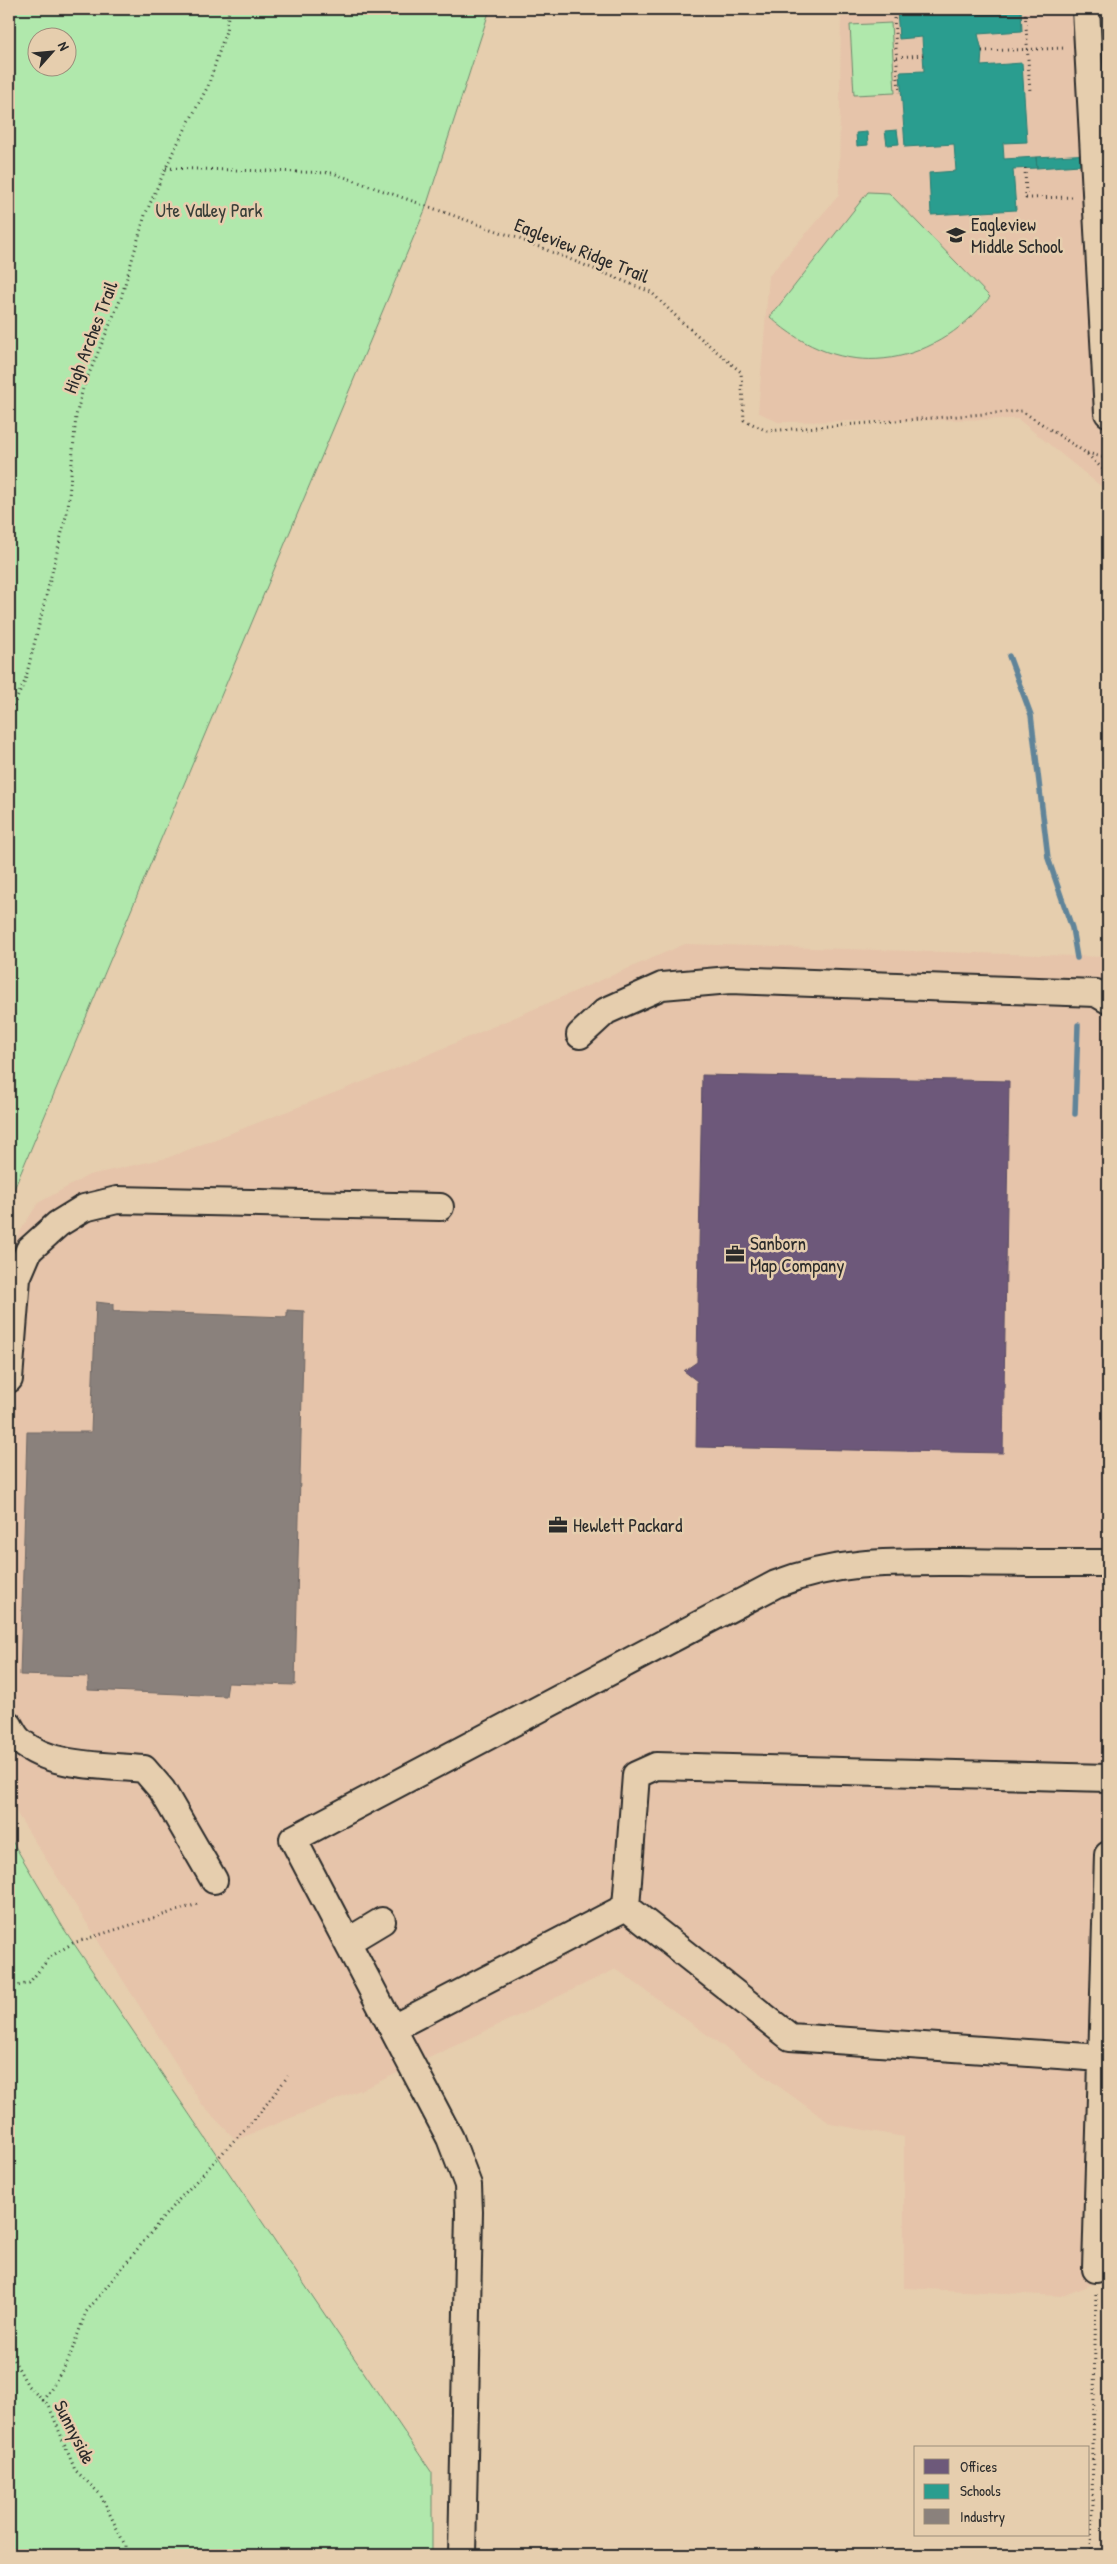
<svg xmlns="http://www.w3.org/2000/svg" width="1117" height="2564" font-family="'Patrick Hand',sans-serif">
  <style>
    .built { fill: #e6c4aa }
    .green { fill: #b0e8ac; stroke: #6e8a6c; fill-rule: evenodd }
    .offices { fill: #6d597a; stroke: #594b62 }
    .schools { fill: #2a9d8f; stroke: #2a7b71 }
    .industry { fill: #8a817c; stroke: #6e6764 }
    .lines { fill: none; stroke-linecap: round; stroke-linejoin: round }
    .stream { stroke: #608499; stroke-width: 5.5 }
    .minor-casing { stroke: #2b2b2b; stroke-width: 30 }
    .path { stroke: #2b2b2b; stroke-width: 3; stroke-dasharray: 1 4; stroke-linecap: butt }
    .minor { stroke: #e6ceae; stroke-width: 26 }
    .labels { text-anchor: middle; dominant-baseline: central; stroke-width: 5; stroke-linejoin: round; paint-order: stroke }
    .park-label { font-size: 19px; fill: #383e38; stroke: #e6ceae }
    .poi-label { font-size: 19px; fill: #2b2b2b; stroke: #e6ceae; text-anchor: start }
    .street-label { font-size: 19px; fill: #2b2b2b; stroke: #e6ceae }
  </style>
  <rect width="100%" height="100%" fill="#e6ceae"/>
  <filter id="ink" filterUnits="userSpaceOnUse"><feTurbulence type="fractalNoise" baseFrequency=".02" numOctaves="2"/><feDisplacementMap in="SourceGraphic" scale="10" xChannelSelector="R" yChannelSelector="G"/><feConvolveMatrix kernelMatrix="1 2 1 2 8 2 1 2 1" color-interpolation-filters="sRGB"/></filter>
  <g filter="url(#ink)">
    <path class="built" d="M841 9H1108V492L1018 419 778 422 758 412 769 276 839 195Z
      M685 944 1108 957V2278L1062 2296 904 2288V2137L831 2124 616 1969 370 2086 236 2140 203 2106 9 1801V1249L38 1203 89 1175 167 1158 388 1072Z"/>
    <path class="green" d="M9 9H490L425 210 9 1201ZM38 38H68V68H38Z
      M891 23 895 93 854 95 850 25Z
      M868 192 889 193 990 297C930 370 841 382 770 317Z
      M9 1836 64 1929 432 2473V2555H9Z"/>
    <path class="offices" d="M702 1075 1009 1081 1003 1453 696 1447 697 1381 684 1371 697 1362Z"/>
    <path class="schools" d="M897 9H1021L1022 31 978 34 982 51 981 66 1022 63 1027 142 1003 143 1004 159 1036 157 1037 168 1013 169 1016 210 931 215 929 173 956 171 954 144 905 147 900 72 924 71 922 37 899 39Z
      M897 130 899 144 887 145 885 131Z
      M867 132 868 145 857 146 856 133Z
      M1108 153V163L1037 168 1036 157Z"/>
    <path class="industry" d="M96 1302 113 1304V1311L287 1317V1310L304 1311 295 1685 228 1683 226 1696 88 1690V1677L20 1675 27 1432H91Z"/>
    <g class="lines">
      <path class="stream" d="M1009 656 1031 715 1048 858 1072 928 1077 958
        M1075 1114 1078 1025"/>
      <g class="minor-casing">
        <path id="minor" d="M1086 9 1108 413
          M580 1035 606 1011 662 986 730 980 1096 993 1108 1000
          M9 1379 17 1278 29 1250 58 1224 84 1208 117 1200 440 1207
          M9 1725C12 1730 15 1737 20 1741 51 1768 105 1765 144 1769L162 1790 214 1880
          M626 1907 636 1775 656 1766 1108 1778
          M347 1942 382 1921
          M393 2028 626 1907 790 2037 1102 2058
          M1096 2269 1108 1855
          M462 2555 469 2212 468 2185 450 2138 293 1839 776 1584C837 1560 894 1562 960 1562 1009 1563 1059 1563 1108 1563"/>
      </g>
      <path class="path" d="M1025 9 1030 92
        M894 18 899 93
        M982 51 1066 48
        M897 57 923 55
        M166 168 333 173 517 238 651 292 684 324 741 372 744 420 767 431 1022 411 1086 453 1108 474
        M1025 168 1026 198 1075 197
        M1087 453 1102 457 1108 455
        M9 715 25 681 68 508 76 416 83 388 121 298 145 215 173 152 208 86 226 31 229 9
        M9 1988 29 1983 50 1957 73 1943 198 1904
        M9 2351 28 2386 49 2406 75 2470 100 2494 125 2545V2555
        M43 2401 68 2361 86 2312 171 2208 259 2114 288 2076
        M1091 2555 1096 2291"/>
      <use href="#minor" class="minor"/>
    </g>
  </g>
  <defs>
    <g id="school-bare" transform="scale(1.5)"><path d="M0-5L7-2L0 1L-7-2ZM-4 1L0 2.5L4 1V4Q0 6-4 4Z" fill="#2b2b2b" stroke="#e6ceae" stroke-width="2.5" paint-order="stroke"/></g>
    <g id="office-bare" transform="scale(1.5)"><path d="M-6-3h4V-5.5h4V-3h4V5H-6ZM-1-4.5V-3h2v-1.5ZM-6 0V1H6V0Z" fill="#2b2b2b" stroke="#e6ceae" stroke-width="2.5" paint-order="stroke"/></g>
  </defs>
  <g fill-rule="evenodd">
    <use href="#school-bare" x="956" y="235"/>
    <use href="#office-bare" x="735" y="1254"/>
    <use href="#office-bare" x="558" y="1525"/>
  </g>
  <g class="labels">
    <g class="park-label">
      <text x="209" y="210">Ute Valley Park</text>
    </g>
    <g class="poi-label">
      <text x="971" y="224">Eagleview<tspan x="971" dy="22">Middle School</tspan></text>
      <text x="750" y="1243">Sanborn<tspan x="750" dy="22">Map Company</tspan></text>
      <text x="573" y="1525">Hewlett Packard</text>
    </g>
    <g class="street-label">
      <text transform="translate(582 250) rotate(22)">Eagleview Ridge Trail</text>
      <text transform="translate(90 337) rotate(-69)">High Arches Trail</text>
      <text transform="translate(75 2432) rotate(63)">Sunnyside</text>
    </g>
  </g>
  <rect width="1117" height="2564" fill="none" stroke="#e6ceae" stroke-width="30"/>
  <rect x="15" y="15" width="1087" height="2534" fill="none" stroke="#2b2b2b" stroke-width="2" filter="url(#ink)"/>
  <rect x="914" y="2446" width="175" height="90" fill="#e6ceae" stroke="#9b8d7a"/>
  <rect x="924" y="2459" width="25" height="15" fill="#6d597a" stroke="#9b8d7a"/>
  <text x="960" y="2472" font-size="15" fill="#2b2b2b">Offices</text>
  <rect x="924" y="2484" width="25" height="15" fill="#2a9d8f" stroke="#9b8d7a"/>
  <text x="960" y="2496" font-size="15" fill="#2b2b2b">Schools</text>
  <rect x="924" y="2509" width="25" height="15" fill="#8a817c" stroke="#9b8d7a"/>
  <text x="960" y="2522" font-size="15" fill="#2b2b2b">Industry</text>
  <g transform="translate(52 52) rotate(63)"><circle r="24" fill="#e6ceae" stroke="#9b8d7a"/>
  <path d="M0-4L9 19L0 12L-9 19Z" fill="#2b2b2b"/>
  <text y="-8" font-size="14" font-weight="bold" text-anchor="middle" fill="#2b2b2b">N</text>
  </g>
</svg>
